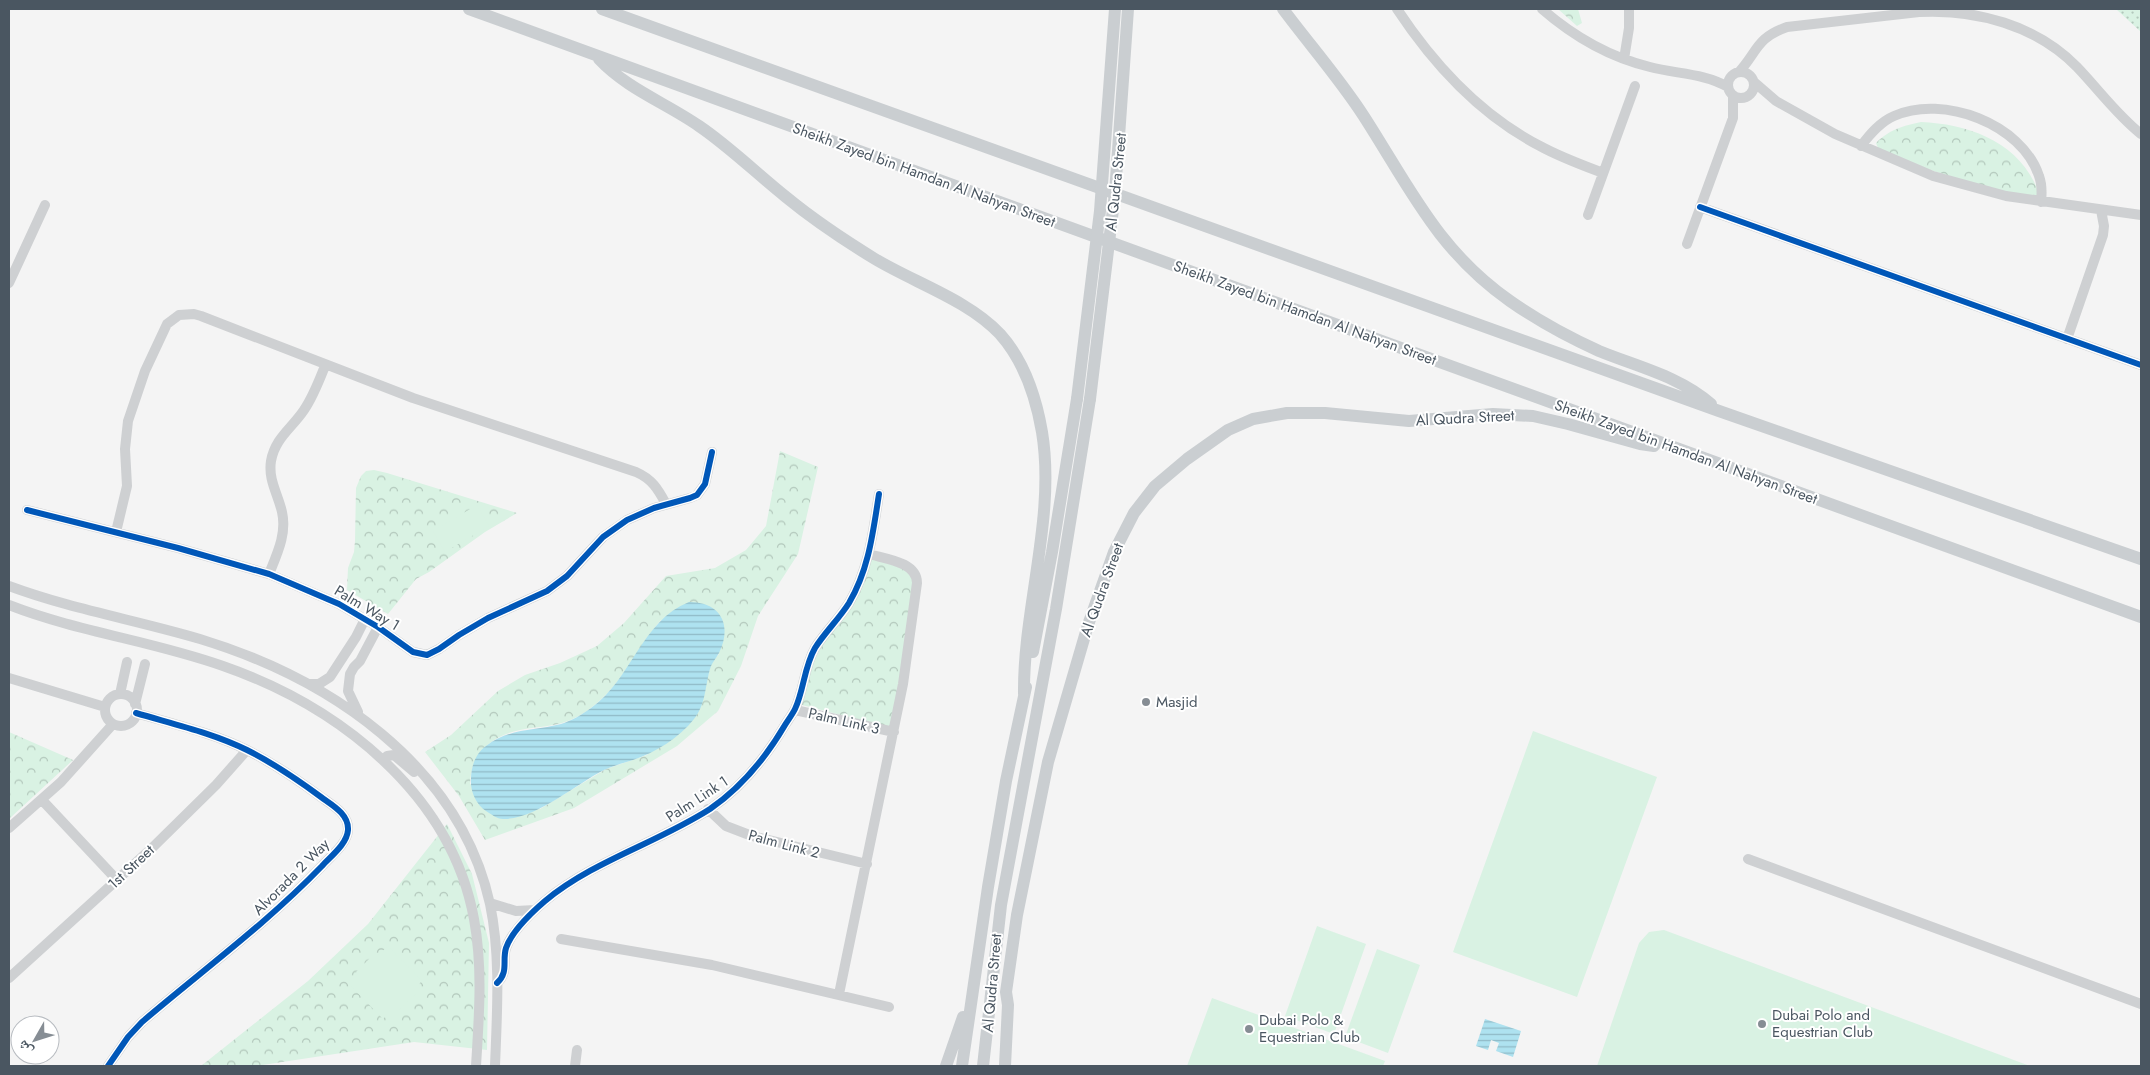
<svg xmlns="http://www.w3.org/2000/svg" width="2150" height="1075" font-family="Jost,'Noto Naskh Arabic',sans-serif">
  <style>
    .grass { fill: url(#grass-dots) }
    .park { fill: url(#park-crowns); fill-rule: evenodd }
    .pitch { fill: #d9f2e3 }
    .water { fill: url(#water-rules) }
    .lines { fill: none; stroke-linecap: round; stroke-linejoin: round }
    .minor { stroke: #ced0d2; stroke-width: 10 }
    .major { stroke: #caced1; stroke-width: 12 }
    .major-bridge { stroke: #caced1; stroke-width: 12 }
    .cycleway-casing { stroke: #fff; stroke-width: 9 }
    .cycleway { stroke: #0057b8; stroke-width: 6 }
    .poi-dot { fill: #868d94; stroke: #fff; stroke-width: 2 }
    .labels { text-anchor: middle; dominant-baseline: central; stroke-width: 4; stroke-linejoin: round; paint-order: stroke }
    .street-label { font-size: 15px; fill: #4a5661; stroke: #fff }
    .poi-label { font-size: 15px; fill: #4a5661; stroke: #fff; text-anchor: start }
  </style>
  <defs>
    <pattern id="grass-dots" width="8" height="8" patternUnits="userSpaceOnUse" patternTransform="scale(1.25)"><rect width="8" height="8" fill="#d9f2e3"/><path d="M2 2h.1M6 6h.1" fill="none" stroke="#b2c7bb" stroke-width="1.8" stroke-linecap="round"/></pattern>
    <pattern id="park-crowns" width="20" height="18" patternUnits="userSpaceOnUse" patternTransform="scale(1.25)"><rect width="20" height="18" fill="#d9f2e3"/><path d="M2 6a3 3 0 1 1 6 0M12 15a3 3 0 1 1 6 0" fill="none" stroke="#b2c7bb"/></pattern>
    <pattern id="water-rules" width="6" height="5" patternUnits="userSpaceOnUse" patternTransform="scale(1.25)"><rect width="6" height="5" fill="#aee2f0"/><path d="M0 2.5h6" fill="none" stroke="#90bac6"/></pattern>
  </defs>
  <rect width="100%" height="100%" fill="#f4f4f4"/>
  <path class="grass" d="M2116 9H2141V32Z"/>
  <path class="park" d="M1558 9H1578L1582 23 1577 26Z
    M1921 122C1970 124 2022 143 2039 194L2035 199 1999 193 1880 153 1876 143C1890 129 1903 126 1921 122Z
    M780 451 818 467 798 554 758 616 741 666 718 711 677 746 574 808 485 840 459 796 425 752 451 735 498 691 525 675 560 663 597 646 624 623 666 576 715 568 746 550 766 526ZM661 620 719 654 711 663 708 676 647 755 606 769 540 809 470 784C471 753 491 736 520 730 533 727 548 727 562 723 572 720 584 714 592 707 622 685 637 648 661 620Z
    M374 470 387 473 517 513 485 532 429 572 416 579 388 614 347 590 348 568 354 552 355 541 356 488 361 476 366 471Z
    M869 558 904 568 915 580 892 728 798 704 809 670Z
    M9 732 73 760 9 819Z
    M447 824 472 874 489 943 487 1050 414 1042 256 1066H201L308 981 368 924Z"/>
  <path class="pitch" d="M477 505 489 526 445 552 433 531Z
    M1533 731 1657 777 1577 997 1453 952Z
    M1317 926 1366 944 1334 1034 1285 1016Z
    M1664 930 2030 1066H1597L1639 943 1649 932Z
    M388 946 422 981 414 989 417 993 398 1011 394 1008 383 1019 349 984 358 975 356 972 375 953 378 955Z
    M1377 949 1420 965 1388 1053 1345 1037Z
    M1212 998 1385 1061 1383 1066H1187Z"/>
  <path class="water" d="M689 602C720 602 733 624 719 653 716 659 712 662 710 669 705 686 706 704 694 719 679 738 656 752 633 760 623 763 613 766 604 770 576 784 535 820 503 819 497 819 491 814 486 811 476 804 470 791 471 779 471 766 476 753 486 746 509 728 534 731 561 724 571 721 583 714 591 708 632 679 641 621 689 602Z
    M1485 1019 1521 1031 1513 1057 1496 1051 1499 1043 1491 1040 1488 1050 1476 1046Z"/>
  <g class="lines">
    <path class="minor" d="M1397 9C1434 65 1480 115 1540 146 1560 157 1582 165 1603 173
      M1542 9C1573 36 1609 57 1650 67 1676 74 1704 73 1728 87
      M1624 59 1629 28V9
      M1739 72C1758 51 1756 38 1787 27L1919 12C1976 9 2036 25 2077 67 2099 90 2117 115 2141 134
      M1728 85a13 13 0 1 1 26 0a13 13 0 1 1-26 0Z
      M1754 82 1776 101 1835 134 1933 176 2006 196 2141 215
      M1861 146C1870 134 1880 122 1894 116 1943 94 2022 124 2039 176 2042 184 2042 193 2041 202
      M1700 207 2141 365
      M1588 215 1635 86
      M1687 244 1733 118V95
      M9 283 45 205
      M2067 339 2103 235 2104 226 2101 210
      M27 510 178 548 269 574 339 604 378 627 413 652 427 655 439 649 459 635 488 618 547 591 567 576 603 537 627 520 654 508 690 498 697 495 705 484 712 452
      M116 532 127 486 125 449 128 421 145 371 167 324 179 315 194 314 201 316 413 398 636 472C652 479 658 489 666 504
      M269 574C277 554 287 534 282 512 278 494 268 480 271 461 275 438 292 428 304 410 313 397 319 381 325 366
      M9 586C71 609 136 620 200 639 328 678 459 764 490 904 501 957 497 1013 495 1066
      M9 605C78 632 153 641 223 666 338 706 451 793 474 919 483 968 479 1017 476 1066
      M9 678 105 707
      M310 684H319L330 677 356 637 365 619
      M120 694 127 662
      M105 710a16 16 0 1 1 32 0a16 16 0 1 1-32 0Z
      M135 704 145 664
      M795 710 894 732
      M358 712 348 691 350 674 354 667 360 661 378 627
      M384 760 387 756 394 755 414 772
      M42 800 117 880
      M708 809 726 826 752 836 867 864
      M9 828 61 782 113 724
      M1748 859 2141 1004
      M490 903 516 911 535 910
      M561 939 712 965 889 1007
      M9 978 152 848 216 785 247 750
      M497 983C509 972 502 961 506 948 512 931 531 913 545 901 593 861 657 843 710 809 742 787 765 759 785 725 788 720 792 715 795 709 804 690 804 667 815 648 825 632 839 619 849 603 869 569 873 532 879 494
      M839 994 903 684 917 583C917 562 886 559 869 554
      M108 1066 128 1037 142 1022C203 970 266 924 322 866 331 856 347 844 348 830 349 814 332 805 321 797 298 780 273 763 247 750 213 733 173 724 136 713
      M575 1066 577 1050"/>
    <path class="major" d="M469 9 2141 617
      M602 9 1719 411 2141 559
      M1283 9C1309 44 1339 78 1363 115 1409 186 1437 250 1510 301 1537 320 1568 337 1599 351 1638 367 1679 376 1711 404
      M599 59C627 89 666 103 699 126 730 147 757 174 786 197 814 220 844 240 875 259 915 283 968 300 1000 334 1025 362 1036 397 1042 432 1056 517 1023 608 1024 694
      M1033 652 1052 552 1077 399
      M946 1066 963 1017
      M962 1066 988 887 1006 781 1026 687
      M983 1066 1001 905 1056 609 1090 399
      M1005 1066 1008 1005 1006 992 1017 915 1048 762 1088 625 1114 552 1134 513 1155 486 1187 459 1228 430 1253 419 1287 413H1325L1409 421 1493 414 1533 416 1568 424 1640 444 1654 446"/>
    <path class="major-bridge" d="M1077 399 1100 211 1115 9
      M1090 399 1115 193 1128 9"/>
    <g class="cycleway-casing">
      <path id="cycleway" d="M1700 207 2141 365
        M27 510 178 548 269 574 339 604 378 627 413 652 427 655 439 649 459 635 488 618 547 591 567 576 603 537 627 520 654 508 690 498 697 495 705 484 712 452
        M497 983C509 972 502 961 506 948 512 931 531 913 545 901 593 861 657 843 710 809 742 787 765 759 785 725 788 720 792 715 795 709 804 690 804 667 815 648 825 632 839 619 849 603 869 569 873 532 879 494
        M108 1066 128 1037 142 1022C203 970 266 924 322 866 331 856 347 844 348 830 349 814 332 805 321 797 298 780 273 763 247 750 213 733 173 724 136 713"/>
    </g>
    <use href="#cycleway" class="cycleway"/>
  </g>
  <g class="poi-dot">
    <circle cx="1146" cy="702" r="5"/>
    <circle cx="1762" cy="1024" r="5"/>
    <circle cx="1249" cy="1029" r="5"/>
  </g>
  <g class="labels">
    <g class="street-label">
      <text transform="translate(924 175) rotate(20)">Sheikh Zayed bin Hamdan Al Nahyan Street</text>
      <text transform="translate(1116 182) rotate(-84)">Al Qudra Street</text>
      <text transform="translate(1305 313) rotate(20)">Sheikh Zayed bin Hamdan Al Nahyan Street</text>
      <text transform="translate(1465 418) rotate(-3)">Al Qudra Street</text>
      <text transform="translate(1686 452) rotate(20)">Sheikh Zayed bin Hamdan Al Nahyan Street</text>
      <text transform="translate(1102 590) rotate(-70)">Al Qudra Street</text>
      <text transform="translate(367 608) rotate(31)">Palm Way 1</text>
      <text transform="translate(844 721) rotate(13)">Palm Link 3</text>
      <text transform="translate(697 799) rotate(-33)">Palm Link 1</text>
      <text transform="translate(784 844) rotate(15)">Palm Link 2</text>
      <text transform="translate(131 867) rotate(-43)">1st Street</text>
      <text transform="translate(291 877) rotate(-45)">Alvorada 2 Way</text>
      <text transform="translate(992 983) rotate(-85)">Al Qudra Street</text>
    </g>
    <g class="poi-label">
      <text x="1156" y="702">Masjid</text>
      <text x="1772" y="1015">Dubai Polo and<tspan x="1772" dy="17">Equestrian Club</tspan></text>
      <text x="1259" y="1020">Dubai Polo &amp;<tspan x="1259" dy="17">Equestrian Club</tspan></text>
    </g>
  </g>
  <rect width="2150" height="1075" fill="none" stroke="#4a5661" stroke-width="20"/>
  <g transform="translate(35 1040) rotate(231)"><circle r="24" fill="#ffffff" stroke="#b7bbc0"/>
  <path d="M0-4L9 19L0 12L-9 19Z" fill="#868d94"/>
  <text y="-8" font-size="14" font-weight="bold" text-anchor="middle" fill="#4a5661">ش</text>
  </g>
</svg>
